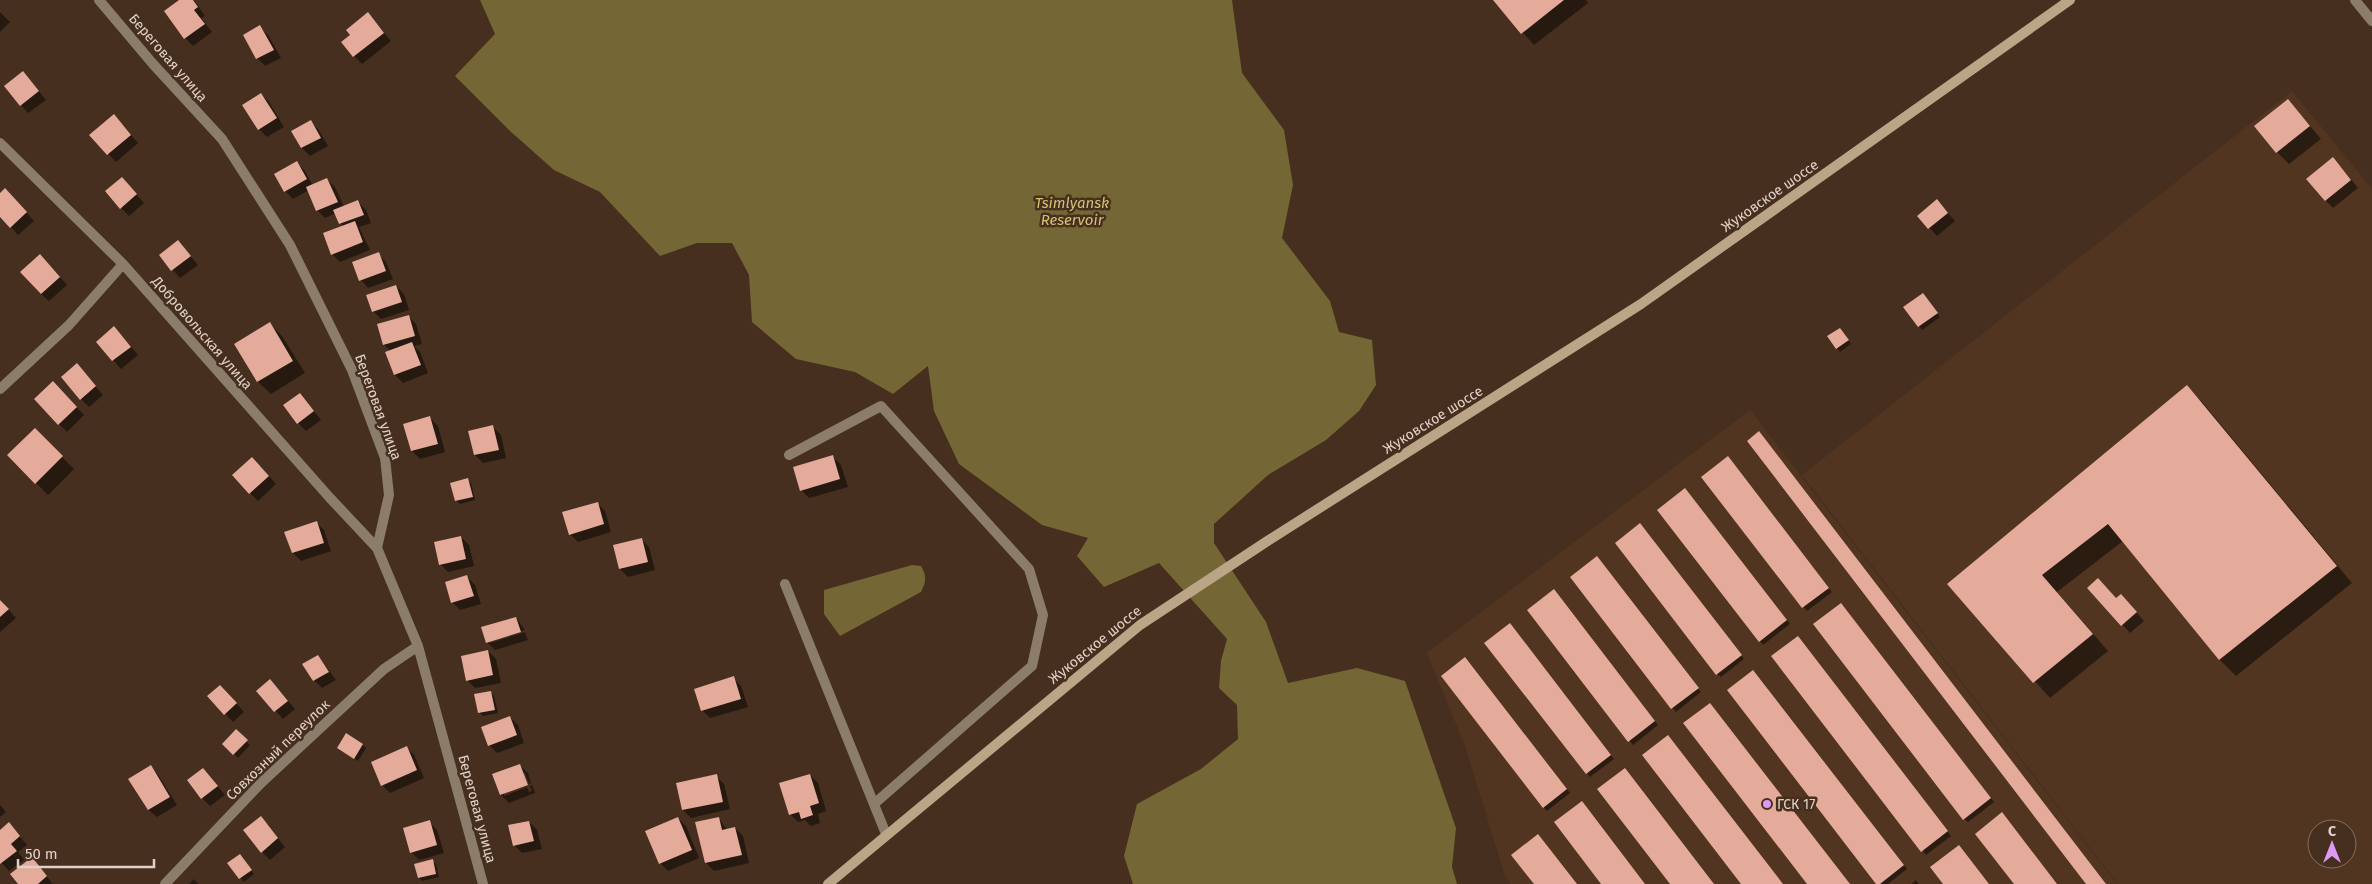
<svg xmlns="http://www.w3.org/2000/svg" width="2372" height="884" font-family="'Fira Sans',sans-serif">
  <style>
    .built { fill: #523520; fill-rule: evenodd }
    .water { fill: #746735 }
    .shadow { fill: #0007 }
    .building { fill: #e4aa9a }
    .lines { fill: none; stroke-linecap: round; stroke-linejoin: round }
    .minor { stroke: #8b7d6a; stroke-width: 10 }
    .secondary { stroke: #bba587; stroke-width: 10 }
    .poi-dot { fill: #dc99f5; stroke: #462f1e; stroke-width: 2 }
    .labels { text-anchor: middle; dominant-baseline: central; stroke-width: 5; stroke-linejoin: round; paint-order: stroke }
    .street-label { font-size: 14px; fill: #e0d1c7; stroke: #462f1e }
    .poi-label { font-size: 14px; fill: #e0d1c7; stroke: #462f1e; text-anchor: start }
    .water-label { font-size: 15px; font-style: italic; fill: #d5c172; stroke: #462f1e }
  </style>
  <rect width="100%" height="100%" fill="#462f1e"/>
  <path class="built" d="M2292 91 2372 189V884H2118L1802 475ZM2317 829H2347V859H2317Z
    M1750 410 2117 884H1511L1505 876 1465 746 1427 653Z"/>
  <path class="water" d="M480 0H1232L1242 73 1284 130 1293 185 1282 238 1330 301 1339 332 1372 340 1376 385 1359 411 1326 440 1268 475 1214 524V543L1266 622 1288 683 1357 668 1405 681 1456 828 1452 867 1457 884H1133L1124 856 1137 804 1201 769 1238 739 1237 705 1219 688 1221 661 1227 639 1159 563 1104 587 1077 556 1088 538 1042 525 959 464 934 411 928 366 893 394 855 372 796 359 752 322 749 275 732 243H697L660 256 600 192 554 170 510 131 455 76 495 34Z
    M912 565 921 566C927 576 926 582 921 592L840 636 824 614V590Z"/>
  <path class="shadow" d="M181 0H194L205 16 201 18 212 32 193 46 185 38Z
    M1494 0H1586L1588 3 1534 45Z
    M0 12 10 22 0 32Z
    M368 14 391 41 362 64 354 56 352 35Z
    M260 27 268 35 281 58 265 66 257 58 244 35Z
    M31 81 46 100 28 113 21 105Z
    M261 94 269 102 284 127 267 137 259 129Z
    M2288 100 2321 139 2289 164 2277 152Z
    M310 122 318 129 328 146 310 156 302 148 293 131Z
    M121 124 138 143 116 162 91 135Z
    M297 163 305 171 313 186 327 180 335 187 344 207 358 202 366 210 371 223 359 227 370 250 340 262 332 254 343 227 336 213 325 218 317 210 309 190 293 199 285 191Z
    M2341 167 2358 188 2333 208 2325 200Z
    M122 178 144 203 129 216 121 208Z
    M0 195 13 198 34 221 18 235 0 215Z
    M1937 201 1955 221 1937 236 1919 216Z
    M178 241 198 265 180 278 160 255Z
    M378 254 386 262 393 279 368 288 361 280Z
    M48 264 67 285 49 301 41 294Z
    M396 286 404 294 409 310 381 319 373 311Z
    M1923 294 1940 317 1922 330 1919 326Z
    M408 316 416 324 422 344 414 346 420 352 428 373 403 383 395 375 387 353 391 351 384 345 378 325Z
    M270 324 282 336 305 373 271 394 258 382 236 344Z
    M1844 333 1851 344 1840 352 1837 348Z
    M122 336 138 355 121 369 98 342Z
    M77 365 103 395 89 407 81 399Z
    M2187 387 2203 403 2352 583 2236 676 2220 660 2123 541 2057 592 2108 651 2050 698 1949 584Z
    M61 391 84 415 67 432 59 424Z
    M300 394 321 420 306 431 298 423Z
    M430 418 438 426 445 452 420 459 412 451Z
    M493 427 501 435 506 458 483 463 475 455 470 432Z
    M35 430 74 469 48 495 9 455Z
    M833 457 841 465 848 487 809 498 801 490Z
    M1731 461 1832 592 1807 611 1703 477Z
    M260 466 276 484 258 501 250 493Z
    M467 480 471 483 475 500 460 504 456 500Z
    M1689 494 1790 624 1763 645 1760 641Z
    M597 503 605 511 611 532 578 542 570 534Z
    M316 522 324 530 331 551 301 561 293 553Z
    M1644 528 1744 659 1721 677 1717 674Z
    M461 537 469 545 474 566 448 572 440 564Z
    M641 539 649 547 655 570 628 577 620 569Z
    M1600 561 1701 692 1676 712 1571 578Z
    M467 577 475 585 481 604 460 610 452 602Z
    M2089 589 2129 604 2144 621 2130 633Z
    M1557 595 1658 725 1633 745 1528 610Z
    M0 600 16 618 0 632Z
    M1844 608 1994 802 1968 822 1964 819Z
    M516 618 525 630 490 640V643L525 632 528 640 495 650 487 642Z
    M1513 628 1614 759 1590 777 1486 643Z
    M1801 641 1951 836 1926 855 1772 657Z
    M488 651 496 659 501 683 475 688 467 680Z
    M318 656 336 680 322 688 314 680Z
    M1469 662 1570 793 1547 811 1543 807Z
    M1757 675 1907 869 1888 884H1878Z
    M733 678 741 686 748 707 710 718 702 710Z
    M278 689 295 709 283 719 258 691Z
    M490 692 494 696 498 713 483 716 479 712Z
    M228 694 244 712 233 722 209 696Z
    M510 717 518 725 524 743 497 753 489 745Z
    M236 731 250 745 238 758 224 744Z
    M362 744 366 748 358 761 338 748Z
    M406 747 414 755 424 778 390 793 382 785Z
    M520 766 528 773 531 783 529 784 525 773H523L504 793V796L527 787 529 792 532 791 530 786 532 785 535 793 509 803 501 795 494 775Z
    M151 767 158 775 177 805 157 817 149 810Z
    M203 769 225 795 210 806 202 798Z
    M810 775 818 783 826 811 818 814 820 823 811 826 805 820 798 822 790 814Z
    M716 776 724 784 730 809 691 818 683 810Z
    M0 805 6 812 0 817Z
    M678 818 686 826 699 858 668 871 660 863Z
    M719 818 727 830 735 828 743 836 749 863 714 871 706 863Z
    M429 822 437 830 444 853 419 860 411 852Z
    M529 822 537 830 542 849 522 853 514 845Z
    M9 824 27 845 18 852 24 860 9 871 0 861V831Z
    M268 826 285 847 270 860 262 852Z
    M243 859 254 874 244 882 229 863Z
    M432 861 436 864 439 877 422 881 419 878Z
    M39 867 53 884H19Z
    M194 879 198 884H189Z
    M1916 880 1919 884H1911Z"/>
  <path class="building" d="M179 0H193L198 7 194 10 205 24 184 39 164 11Z
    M1493 0H1564L1521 34Z
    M368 12 384 33 353 57 341 42 350 35 346 30Z
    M260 25 274 50 256 59 243 35Z
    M23 71 39 91 20 106 4 86Z
    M261 93 277 118 258 130 242 105Z
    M2288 99 2310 126 2276 153 2254 126Z
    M114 114 131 135 107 155 89 135Z
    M311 120 321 138 301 148 291 131Z
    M2333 157 2351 180 2325 201 2306 179Z
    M297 161 307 179 284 192 274 174Z
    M122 177 137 194 120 209 105 191Z
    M327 178 338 202 316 211 306 187Z
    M5 188 27 212 10 228 0 217V193Z
    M1937 199 1948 213 1928 229 1917 216Z
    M358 200 364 215 339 224 333 210Z
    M355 221 363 242 331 255 323 233Z
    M178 240 191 256 171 271 159 255Z
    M379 252 386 271 359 281 352 262Z
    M40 254 60 277 41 294 20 272Z
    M396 285 402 302 372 312 366 295Z
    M1923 293 1938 313 1918 327 1903 307Z
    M409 315 415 336 383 345 377 324Z
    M270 322 293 361 257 382 234 344Z
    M114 326 131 347 112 361 96 342Z
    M1840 328 1849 340 1836 349 1827 336Z
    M412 342 421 365 394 375 385 352Z
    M77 363 96 386 80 400 61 377Z
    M53 381 77 407 58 425 34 399Z
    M2187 385 2337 566 2219 660 2108 524 2042 575 2093 634 2033 683 1947 584Z
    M300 393 314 411 297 424 283 405Z
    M430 416 438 444 411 451 403 424Z
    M493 425 499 450 474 455 468 431Z
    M35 428 63 456 35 484 7 455Z
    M1759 431 2106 884H2086L1747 441Z
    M833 455 840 479 800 491 793 467Z
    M1728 456 1829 588 1802 608 1701 477Z
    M252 457 269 476 249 494 232 475Z
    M468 478 473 497 455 501 450 483Z
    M1685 488 1787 620 1759 642 1657 510Z
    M598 502 604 524 569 535 562 512Z
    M317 521 324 543 292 553 284 532Z
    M1640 523 1742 655 1716 675 1615 543Z
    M461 536 466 559 439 565 434 542Z
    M642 538 648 562 619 569 613 545Z
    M1597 556 1699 688 1671 709 1570 577Z
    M467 575 474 596 451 603 445 582Z
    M2098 578 2116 598 2121 594 2137 612 2121 626 2087 588Z
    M1554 589 1655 721 1628 742 1527 610Z
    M0 600 9 609 0 617Z
    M1841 603 1991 798 1963 820 1813 624Z
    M516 617 521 632 486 643 481 627Z
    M1510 623 1611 755 1586 774 1484 643Z
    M1798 636 1948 831 1921 852 1771 656Z
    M488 650 493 675 466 681 461 656Z
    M318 655 329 672 313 681 302 664Z
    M1465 657 1567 789 1543 808 1441 676Z
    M1753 670 1904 865 1880 884H1876L1727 690Z
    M734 676 741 699 701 711 694 689Z
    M270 679 288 701 274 712 256 691Z
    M220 685 237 703 224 715 207 696Z
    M491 691 495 710 478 713 474 694Z
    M1710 703 1850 884H1807L1683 723Z
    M510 716 517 735 488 746 481 727Z
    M236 729 248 740 233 755 222 744Z
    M346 733 363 744 354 759 337 748Z
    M1668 735 1783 884H1741L1642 755Z
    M407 746 417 770 381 786 371 762Z
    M520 764 528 785 500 795 492 774Z
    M151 765 170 797 148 810 128 779Z
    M203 768 218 786 201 799 187 780Z
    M1625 768 1714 884H1670L1597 789Z
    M717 774 723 802 682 810 676 783Z
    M810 774 819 803 810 806 813 815 801 819 799 812 789 815 779 783Z
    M1582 801 1645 884H1601L1554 822Z
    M2002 812 2057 884H2014L1975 834Z
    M261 816 278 838 261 853 243 830Z
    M678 817 692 850 659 864 645 831Z
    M719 817 722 830 735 827 742 855 705 863 695 822Z
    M430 820 437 845 410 853 403 828Z
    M529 821 534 841 513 846 508 825Z
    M9 822 20 836 11 844 17 851 0 864V830Z
    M1538 834 1577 884H1534L1511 855Z
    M1959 845 1989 884H1943L1930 867Z
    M240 854 252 870 239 879 227 863Z
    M32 857 47 876 38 884H18L10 874Z
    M433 859 436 874 418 878 414 864Z"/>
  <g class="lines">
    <path class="minor" d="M99 0 153 64 222 139 290 245 352 370 385 458 389 495 377 548 418 646 483 884
      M2355 0 2372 21
      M0 143 123 264 330 498 377 548
      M0 389 69 325 123 264
      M789 455 881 406 1029 569 1043 615 1032 666 874 804
      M785 584 886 834
      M165 884 261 783 384 669 418 646"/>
    <path class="secondary" d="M828 884 1140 625 1269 540 1641 304 2070 0"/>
  </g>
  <circle class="poi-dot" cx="1767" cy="804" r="5"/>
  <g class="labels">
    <g class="street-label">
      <text transform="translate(168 58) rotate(49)">Береговая улица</text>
      <text transform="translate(1770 196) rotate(-35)">Жуковское шоссе</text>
      <text transform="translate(202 333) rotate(49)">Добровольская улица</text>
      <text transform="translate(378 407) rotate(70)">Береговая улица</text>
      <text transform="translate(1433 420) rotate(-32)">Жуковское шоссе</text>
      <text transform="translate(1095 645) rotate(-39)">Жуковское шоссе</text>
      <text transform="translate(278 750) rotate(-44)">Совхозный переулок</text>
      <text transform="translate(477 809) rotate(75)">Береговая улица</text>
    </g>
    <g class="poi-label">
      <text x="1777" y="804">ГСК 17</text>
    </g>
    <g class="water-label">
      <text x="1072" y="203">Tsimlyansk<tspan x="1072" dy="17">Reservoir</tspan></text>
    </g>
  </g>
  <g transform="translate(2332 844)"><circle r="24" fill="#462f1e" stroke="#847062"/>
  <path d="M0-4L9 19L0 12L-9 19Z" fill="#dc99f5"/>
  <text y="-8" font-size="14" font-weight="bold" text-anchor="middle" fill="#e0d1c7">С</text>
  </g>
  <path d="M18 859v8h136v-8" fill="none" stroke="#e0d1c7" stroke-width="2.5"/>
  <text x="25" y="859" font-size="15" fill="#e0d1c7" stroke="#462f1e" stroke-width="4" paint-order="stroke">50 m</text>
</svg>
